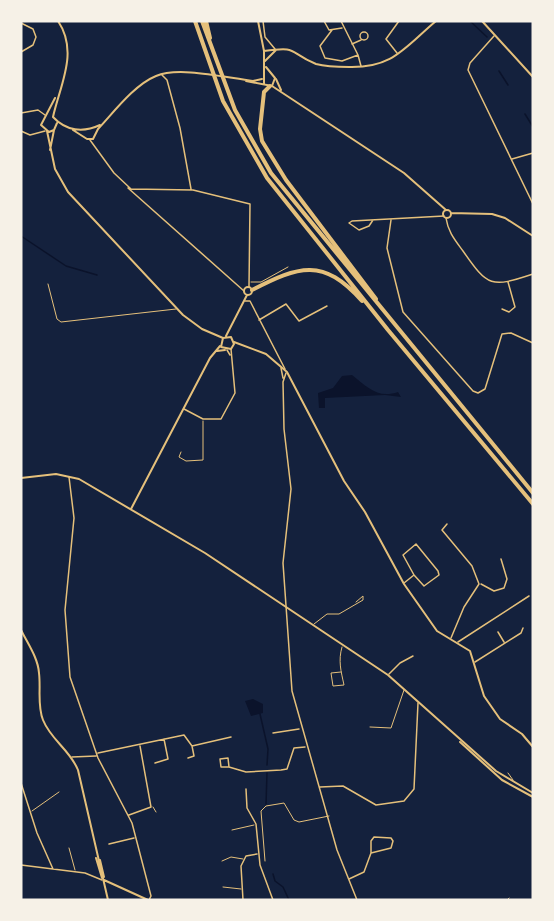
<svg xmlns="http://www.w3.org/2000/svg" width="554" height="921" font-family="Figtree,sans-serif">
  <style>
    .water { fill: #0b132b }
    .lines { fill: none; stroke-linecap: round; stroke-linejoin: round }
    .stream { stroke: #0b132b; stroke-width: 1.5 }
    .service { stroke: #e5c07b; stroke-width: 1 }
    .pedestrian { stroke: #e5c07b; stroke-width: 1.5 }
    .minor { stroke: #e5c07b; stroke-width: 1.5 }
    .tertiary { stroke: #e5c07b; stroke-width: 2 }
    .secondary { stroke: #e5c07b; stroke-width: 2 }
    .trunk { stroke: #e5c07b; stroke-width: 4 }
  </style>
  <rect width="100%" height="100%" fill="#14213d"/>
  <path class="water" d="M352 375C367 387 378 399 398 392L401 397 385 395 325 398V408H319L318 393 333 388 342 376Z
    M253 699 263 704V713L251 716 245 701Z"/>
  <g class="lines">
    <path class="stream" d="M470 21 487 37
      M499 71 508 85
      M525 114 533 127
      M21 236 66 266 97 275
      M260 714 268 749 267 765
      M266 804 267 773
      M273 874 275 881 283 887 289 900"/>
    <path class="service" d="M251 282H261L288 267
      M48 284 57 319 61 322 176 309
      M181 452 179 457 186 461 203 460V421
      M314 624 327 614H339L363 600V596L356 602
      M341 672 331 673 333 686 344 685C341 671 338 661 342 647
      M370 727 391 728 404 690
      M508 773 513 780
      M153 807 156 812
      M32 811 59 792
      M232 830 254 825
      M69 848 75 870
      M222 861 231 857 243 859
      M265 861 261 811 266 806 284 803 294 820 299 822 329 816
      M223 887 241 889
      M507 900 509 898"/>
    <path class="pedestrian" d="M360 36a4 4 0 1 1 8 0a4 4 0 1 1-8 0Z
      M352 44 361 40"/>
    <path class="minor" d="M263 21 265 37 275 49
      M324 21 329 30 342 28
      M341 21 358 55 361 66
      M21 23 33 29 36 37 33 45 21 52
      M332 30 320 46 325 58 342 61 358 55
      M494 36 470 63 468 70 533 204
      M397 53 386 39 399 21
      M162 75 167 80 180 128 191 189
      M21 113 38 110 45 115
      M21 131 30 135 45 131
      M90 140 114 173 131 189 193 190 250 204 249 287
      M512 159 533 153
      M128 188 244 291
      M446 218C448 232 455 240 463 251 488 287 491 288 533 274
      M373 220 369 226 359 230 349 223 352 221 444 216
      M391 220 387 248 403 312 473 391 478 393 485 389 502 334 511 333 533 343
      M245 301H250L285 369
      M502 309 509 312 515 307 508 282
      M259 320 286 304 299 321 327 306
      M227 350 230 355
      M281 368 283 378
      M286 373 283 382 284 429 291 489 283 563 292 691 337 850 357 900
      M184 409 203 419H221L235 393 231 349
      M69 477 74 518 65 610 70 677 98 758 132 823 151 896 149 900
      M447 524 442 530 472 566 479 584 464 607 451 638
      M404 583 414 575 424 586 439 575 438 571 416 544 403 555 414 575
      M481 584 494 591 504 588 507 579 501 559
      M498 632 504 642
      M458 642 529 596
      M475 662 521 633 523 628
      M389 674 400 663 413 656
      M273 733 299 729
      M192 746 231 737
      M98 753 184 735 192 746 194 756 188 758
      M72 757 96 756
      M155 763 168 759 164 739
      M229 767H221L220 759 228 758 229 767 246 772 281 770 287 769 294 748 305 747
      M21 783 37 833 53 869
      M320 787 343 786 376 805 404 801 414 789 418 703
      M246 789 247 808 256 824 260 865 273 900
      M129 815 151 807 140 746
      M109 844 134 838
      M21 865 85 873 102 880
      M349 879 364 872 371 853 391 848 393 841 391 838 374 837 371 841V853
      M243 900 241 866 246 856 257 854"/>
    <path class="tertiary" d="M482 21 533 77
      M276 79 281 90
      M272 86 404 173 446 210
      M443 214a4 4 0 1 1 8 0a4 4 0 1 1-8 0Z
      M451 213 492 214 505 218 533 236
      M234 342 266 354 287 372 344 481 365 512 404 584 437 631 470 651 484 696 500 719 522 734 533 747
      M217 351 225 350
      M21 478 56 474 79 479 205 553 388 675 496 771 533 793
      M131 509 210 358 220 346
      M460 742 502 780 533 797"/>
    <path class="secondary" d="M258 21 264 51V84
      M264 51C300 46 287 52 316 64 327 67 338 67 349 67 393 68 404 48 436 21
      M265 61 276 50
      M246 81 272 86 275 78 266 67
      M55 98 41 125 49 132 54 130 57 123
      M53 117C60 85 79 52 58 21
      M53 117C66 131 83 133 100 125
      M73 130 87 139H93L98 129C114 112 134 85 156 76 179 66 227 78 253 81L262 79
      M47 131 55 169 68 192 183 315 202 329 223 338 231 337 234 344 231 349 221 347 223 338
      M50 150 54 130
      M244 291a4 4 0 1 1 8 0a4 4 0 1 1-8 0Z
      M226 336 247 295
      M21 630C28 644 38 658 39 673 41 689 37 705 43 720 51 740 70 750 78 770L108 900
      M96 858 102 878
      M100 860 104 877
      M104 880 148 900"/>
    <path class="trunk" d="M195 21 223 101 267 178 388 330 533 504
      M202 21 235 110 271 173 533 493
      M206 21 210 38
      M270 86 264 92 260 129 262 141 286 180 376 299
      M252 290C299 266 323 257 362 301"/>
  </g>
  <rect width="554" height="921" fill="none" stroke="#f6f1e7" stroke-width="45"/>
</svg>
